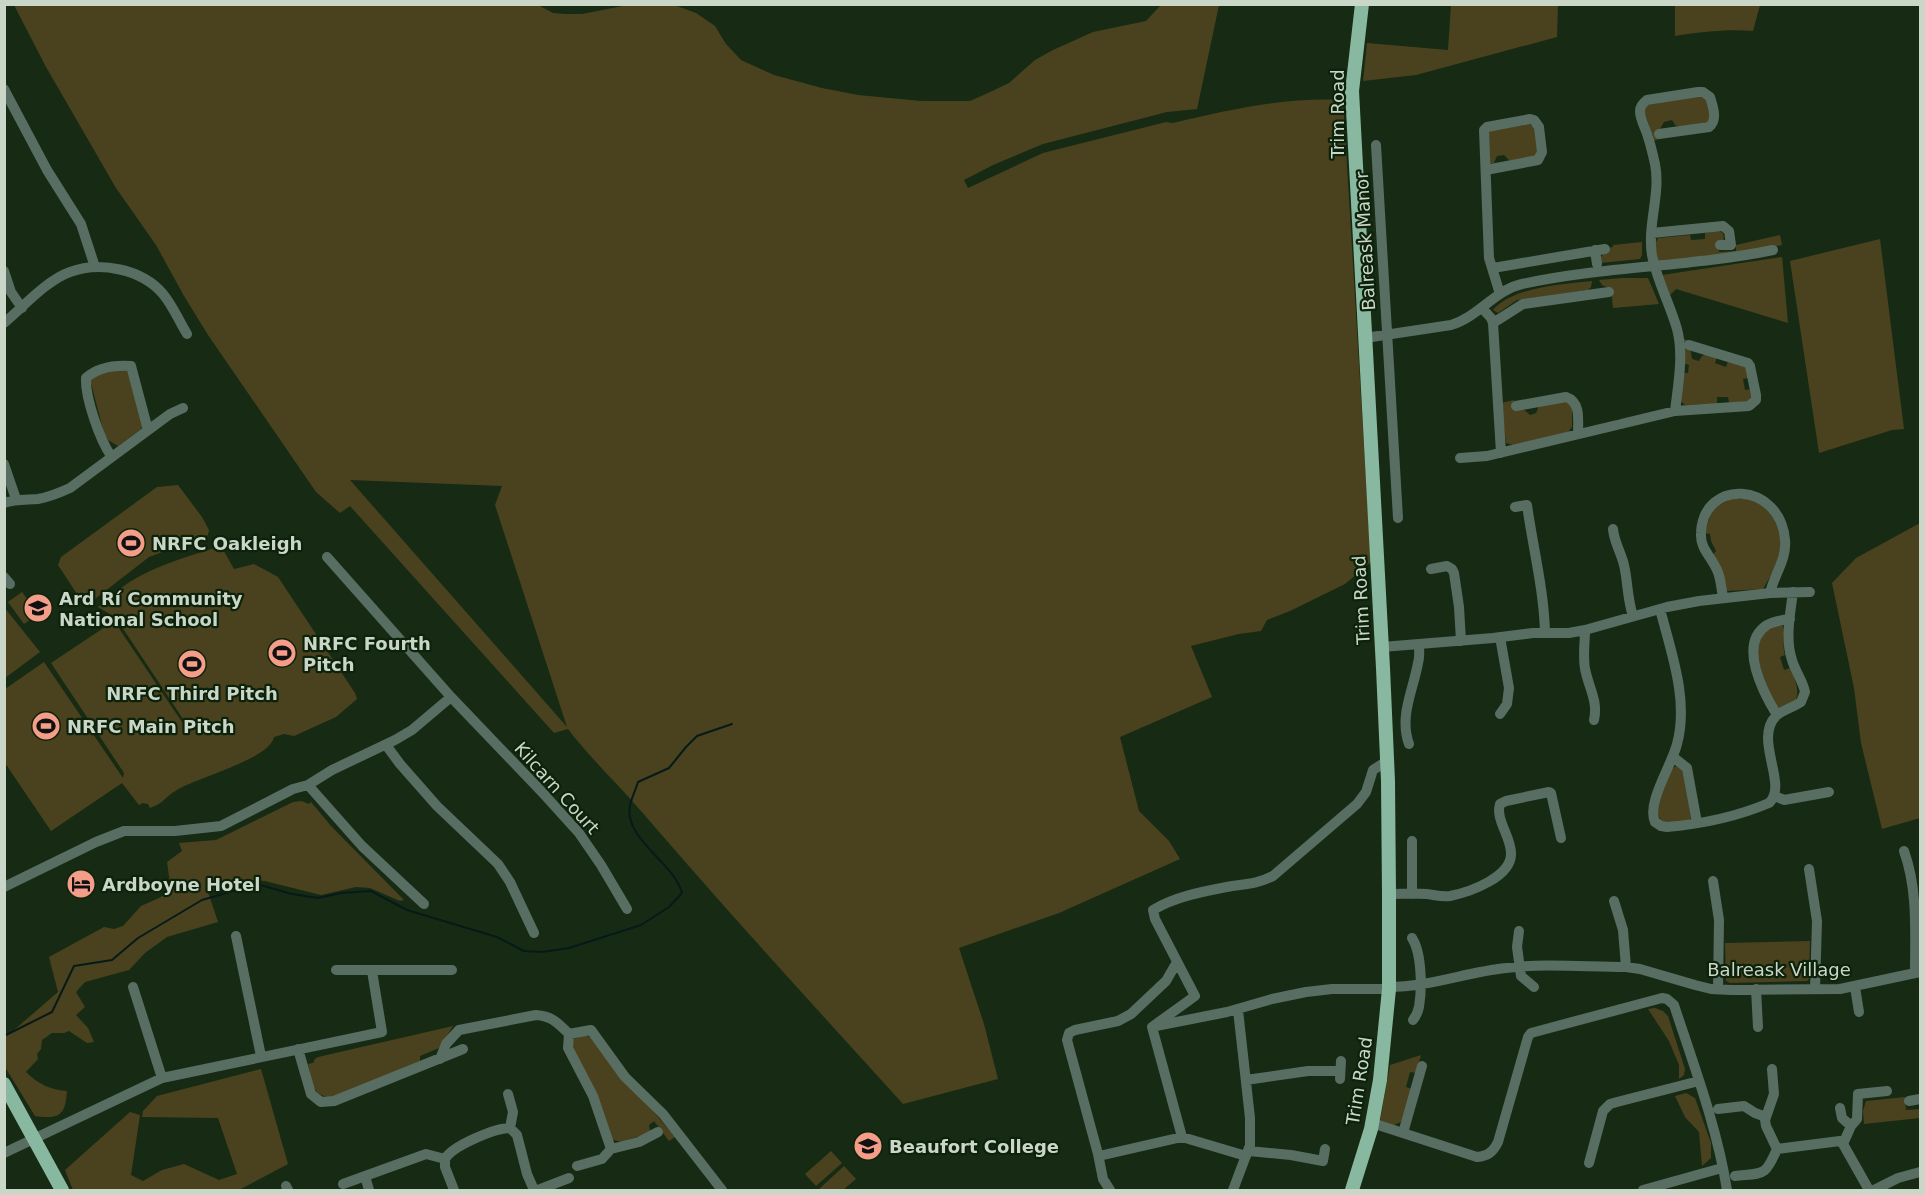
<svg xmlns="http://www.w3.org/2000/svg" width="1925" height="1195" font-family="'DejaVu Sans',sans-serif">
  <style>
    .green { fill: #4a421e; fill-rule: evenodd }
    .lines { fill: none; stroke-linecap: round; stroke-linejoin: round }
    .stream { stroke: #061b19; stroke-width: 2 }
    .minor { stroke: #586e63; stroke-width: 10 }
    .major { stroke: #89b8a0; stroke-width: 14 }
    .labels { text-anchor: middle; dominant-baseline: central; stroke-width: 4.5; stroke-linejoin: round; paint-order: stroke }
    .street-label { font-size: 18px; fill: #cad7c8; stroke: #0d220b }
    .poi-label { font-size: 18px; font-weight: bold; fill: #cad7c8; stroke: #0d220b; text-anchor: start }
  </style>
  <rect width="100%" height="100%" fill="#172b14"/>
  <path class="green" d="M536 4 553 13 565 14H582L628 5H674L696 13 715 26 726 44 741 60 774 75 822 88 858 95 921 101H970L988 93 1009 83 1035 60 1053 50 1093 32 1146 21 1161 5H1219L1197 109 1167 112 1043 144 993 165 964 180 968 188 1043 153 1166 122 1173 123C1229 110 1285 97 1343 100L1371 562 1345 584 1290 611 1267 620 1261 631 1239 634 1191 646 1212 697 1120 737 1139 811 1169 841 1180 859 1059 913 959 948 984 1024 998 1079 903 1104C815 1007 726 910 641 811 617 783 590 758 568 729L554 733 350 506 340 513 316 492 208 335 184 296 156 245 116 188 46 67 14 5ZM350 480 502 486 495 505 567 727Z
    M1451 5H1558L1557 37 1416 75 1363 81 1367 43 1448 50Z
    M1675 5V4L1760 5 1753 31C1727 29 1700 32 1675 36Z
    M1699 96 1707 100 1710 117 1708 122 1680 127 1675 125 1672 120 1664 122 1660 129V139L1653 141V136L1644 111 1648 105Z
    M1530 124 1535 127 1539 151 1535 156 1510 161 1504 155 1497 156 1494 163 1488 164V131Z
    M1718 231 1723 233 1724 242 1718 243 1719 252 1736 251V245L1780 235 1782 245 1734 255 1658 262 1655 244 1658 238 1690 235 1691 240 1705 239V233Z
    M1880 239 1904 429 1892 430 1819 453 1790 261Z
    M1642 242V255L1640 259 1600 263 1601 257 1607 248 1613 247V245Z
    M1782 257 1788 323 1676 289 1670 295 1662 275Z
    M1622 278H1648L1659 304 1613 308 1611 289 1602 285 1599 280Z
    M1592 281 1591 287 1588 290 1517 300 1498 313 1493 310C1512 287 1564 284 1592 281Z
    M1682 338 1689 341 1692 359 1699 361 1702 356 1707 354 1717 357 1715 363 1726 367 1728 361 1745 366 1749 378 1743 379 1745 390 1752 389 1753 394 1749 401 1729 403 1728 397H1717V404L1685 405 1680 401 1683 373H1688L1689 365 1683 363Z
    M120 369 127 370 143 425 141 429 118 446 108 440 104 433 90 379 94 376Z
    M1514 400 1517 410 1523 409 1530 415 1536 413 1539 406 1565 401 1572 406V427L1568 432 1513 445 1506 443 1501 403Z
    M178 485 202 517 209 530 208 535 149 557 91 602 79 597 58 565 61 557 157 487Z
    M1731 499H1754L1773 515 1782 542 1776 566 1763 589 1726 591 1712 556 1716 551 1711 541 1710 534 1704 533 1713 508Z
    M1920 523V818L1882 829 1861 743 1854 688 1832 583 1856 558Z
    M221 546 234 569 254 564 278 577 355 693 357 699 336 717 294 736 284 734 274 737C270 759 198 777 177 790 166 796 163 804 150 808L148 804 143 803 139 805 122 783 51 831 5 763V689L44 662 123 778 124 773 51 663 114 621 188 731 189 728 116 618 98 607C108 599 118 590 128 583 156 565 190 556 221 546Z
    M22 592 38 614 24 624 8 602Z
    M4 607 40 652 5 678H4Z
    M1779 625 1783 626C1785 635 1782 645 1785 655L1780 657 1784 670 1790 668C1794 678 1800 688 1796 700L1778 708 1767 695 1757 654 1760 638 1766 631Z
    M1676 766 1683 769 1691 818 1687 822 1662 823 1655 808 1672 769Z
    M301 801 309 804 311 802 331 826 404 900 400 901 370 888 356 887 321 895 265 881 250 880 208 892 218 922 167 937 145 953 129 970 85 982 76 992 85 1007 76 1015 88 1028 94 1042 87 1043 69 1031 64 1033H52L42 1040 41 1049 37 1054 38 1059 26 1072C38 1084 51 1090 67 1091 65 1116 60 1119 35 1116L5 1067V1036L14 1030 58 992 49 957 104 927 114 929 123 926 141 906 159 898 171 890 167 862 182 851 179 843 216 840 293 802Z
    M1810 941 1809 979 1807 981 1730 983 1726 981 1725 943Z
    M1655 1008 1663 1011 1668 1016 1685 1069 1684 1075 1679 1079V1065L1669 1041 1648 1009Z
    M453 1026 439 1048 420 1056V1061L335 1097C311 1098 313 1083 308 1064L313 1063 315 1059 318 1057Z
    M584 1035 590 1037 675 1137 669 1141 654 1121 649 1125 650 1131 647 1134 621 1142 610 1139 572 1051 573 1039Z
    M1421 1055 1416 1073 1410 1072 1406 1087 1412 1089 1401 1122 1392 1126 1380 1121 1390 1065Z
    M261 1069 288 1164 239 1190H159L158 1189 154 1190H73L65 1170 130 1112 140 1115 131 1175 143 1181 162 1170 184 1164 219 1180 237 1174 218 1118 142 1117 143 1111 157 1096Z
    M1686 1093 1695 1098 1711 1143V1158L1702 1166 1699 1132 1685 1117 1675 1096Z
    M1905 1097 1906 1110 1920 1109V1118L1864 1124 1863 1111 1866 1101Z
    M831 1151 842 1163 816 1186 805 1174Z
    M844 1166 856 1179 843 1190H820L819 1189Z"/>
  <g class="lines">
    <path class="stream" d="M4 1036 52 1012 74 966 112 960 138 938 202 900 257 884 292 894 318 898 341 893 371 891 407 910 497 937 524 951 542 952 569 948 641 925 669 907 682 893C675 863 623 839 630 805 632 797 636 789 638 782L669 768 686 747 697 736 732 724"/>
    <path class="minor" d="M4 89 47 170 81 224 95 267
      M1659 134 1709 127C1718 120 1713 107 1710 97L1703 92H1698L1647 100C1643 103 1640 106 1640 111 1640 120 1646 129 1648 137 1651 146 1653 155 1655 164 1661 194 1647 225 1652 255 1657 281 1670 304 1677 329 1684 355 1678 385 1675 411
      M1376 145 1398 518
      M1491 169 1538 160 1542 152 1539 127 1534 120 1530 119 1487 127 1484 130 1489 258 1500 294
      M1652 233 1723 226 1729 231 1731 245H1720
      M1595 250 1597 264
      M1493 268 1605 249
      M4 271 11 292 22 308
      M1482 308 1491 318 1493 323 1501 453
      M4 323C23 307 47 280 70 272 100 261 142 269 163 294 173 306 179 321 187 334
      M1493 323 1523 304 1609 292
      M1365 338 1451 325C1478 317 1495 290 1522 284 1605 266 1690 267 1773 250
      M1516 406 1566 397C1581 402 1578 420 1578 434
      M1621 424 1675 411 1749 406 1756 400V395L1750 366 1748 363 1689 345
      M111 456C100 440 85 398 86 378 98 367 115 365 131 366L148 430
      M1460 458 1487 456 1617 425
      M4 464 16 499
      M4 503C16 499 27 500 38 499 50 497 59 493 70 488L170 414 183 408
      M1515 507 1527 505C1533 548 1544 590 1545 633
      M1613 529C1614 542 1621 552 1624 565 1628 582 1627 598 1633 616
      M327 557 451 697 541 791 579 833 601 865 627 909
      M1431 569 1447 566 1452 569 1454 573 1459 607 1461 641
      M4 577 10 584
      M1723 597C1721 588 1721 578 1717 570 1711 556 1700 549 1701 533 1703 478 1780 481 1785 540 1787 559 1774 575 1770 593
      M1660 609C1671 652 1689 700 1677 744 1672 765 1646 803 1655 822L1661 826 1667 827C1702 824 1736 817 1769 803 1789 785 1753 739 1776 716 1782 710 1794 707 1801 702L1805 692C1803 681 1795 671 1792 660 1785 639 1790 615 1793 592
      M1585 630C1585 644 1582 660 1586 673 1590 690 1598 702 1594 720
      M1500 637 1509 688 1507 704 1500 714
      M1382 647 1493 638 1533 633H1569L1585 630 1667 607 1699 601 1770 593 1810 592
      M1777 715C1764 694 1737 644 1767 625 1774 621 1782 620 1790 619
      M1409 744C1399 716 1413 691 1418 663 1420 657 1419 650 1419 644
      M386 745 400 764 437 806 498 864 510 882 534 933
      M1673 757 1687 768 1697 823
      M308 785 362 846 424 904
      M1775 796 1784 800 1829 792
      M1412 841V894
      M1904 851C1918 890 1915 932 1915 973
      M1809 869 1817 921 1815 989
      M1713 881 1719 920 1718 989
      M4 887 96 842 124 831H175L221 826 293 789 308 785 332 770 395 740 412 730 451 697
      M1389 894C1402 894 1414 893 1427 894 1435 895 1442 897 1450 896 1470 892 1512 877 1511 853 1511 837 1495 819 1500 804L1506 801 1549 792 1551 793 1561 838
      M1614 901 1623 930 1626 967
      M1519 931 1517 947 1521 976 1534 987
      M236 936 261 1056
      M1412 938C1422 953 1422 989 1419 1007 1418 1012 1416 1016 1413 1020
      M336 970H452
      M133 987 162 1078
      M1389 987C1428 987 1467 972 1506 968 1545 963 1586 967 1626 967L1640 969 1695 985 1711 989 1731 990 1840 989 1920 972
      M1855 987 1859 1012
      M1756 989 1758 1027
      M1156 1026 1227 1012 1272 999 1306 992 1332 989H1389
      M1152 1027 1195 996 1155 919 1153 910C1176 896 1206 891 1232 886 1246 884 1260 883 1273 876L1357 804 1366 792 1373 770 1387 761
      M1152 1027 1182 1137
      M569 1034 591 1030 625 1077 663 1114 722 1190
      M298 1049 311 1094 321 1102 334 1101 463 1049
      M440 1059 446 1044 459 1030 536 1015C552 1016 558 1023 569 1034L568 1048 593 1096 611 1149 639 1142 658 1132
      M1340 1079 1341 1061
      M1246 1080 1308 1071H1340
      M508 1094 513 1112 510 1128
      M1909 1101 1920 1099
      M1840 1108 1842 1118 1851 1126
      M1718 1109 1744 1106 1755 1113 1766 1117
      M1372 1123 1477 1157C1488 1156 1493 1152 1498 1142L1528 1037 1531 1033 1662 998 1667 999 1674 1005C1694 1066 1717 1127 1727 1190
      M510 1128 517 1135 527 1174 534 1190
      M1403 1133 1422 1066
      M1843 1144 1851 1126 1857 1119 1858 1094 1887 1091
      M1777 1149 1840 1141 1843 1144 1869 1190
      M1249 1151 1291 1155 1323 1161 1325 1149
      M4 1153 162 1078 382 1032 372 971
      M1099 1156 1182 1137 1246 1156
      M445 1159C452 1146 495 1128 510 1128
      M445 1159V1167L454 1190
      M1589 1163 1603 1111 1610 1104 1617 1102 1699 1081
      M577 1166 602 1159 611 1149
      M365 1176 369 1190
      M1735 1176C1764 1173 1765 1177 1777 1149L1766 1126 1765 1120 1774 1094 1772 1069
      M343 1184 426 1154 445 1159
      M286 1186 288 1190
      M538 1190 569 1178
      M1110 1190 1103 1179 1098 1154 1067 1040 1069 1033 1075 1030 1118 1021 1131 1014 1166 981 1177 962
      M1233 1190 1250 1145V1118L1238 1010
      M1643 1190 1722 1168
      M1874 1190 1898 1178 1920 1172"/>
    <path class="major" d="M4 1084 62 1190
      M1352 1190 1371 1129 1380 1080 1389 989V894L1388 781 1383 668 1352 91 1362 4"/>
  </g>
  <defs>
    <g id="stadium-disc" transform="scale(1.5)"><circle r="9.5" fill="#f49e89" stroke="#0d220b"/><path d="M0-5a6.5 5 0 1 0 0 10a6.5 5 0 1 0 0-10ZM-3.5-1.8h7v3.6h-7Z" fill="#111"/></g>
    <g id="school-disc" transform="scale(1.5)"><circle r="9.5" fill="#f49e89" stroke="#0d220b"/><path d="M0-5L7-2L0 1L-7-2ZM-4 1L0 2.5L4 1V4Q0 6-4 4Z" fill="#111"/></g>
    <g id="hotel-disc" transform="scale(1.5)"><circle r="9.5" fill="#f49e89" stroke="#0d220b"/><path d="M-6-4.5h1.5V1H6V5H4.5V3h-9V5H-6ZM-4 0a1.8 1.8 0 1 1 3.6 0ZM.5 0V-2.5h3Q6-2.5 6 0Z" fill="#111"/></g>
  </defs>
  <g fill-rule="evenodd">
    <use href="#stadium-disc" x="131" y="543"/>
    <use href="#school-disc" x="38" y="608"/>
    <use href="#stadium-disc" x="282" y="653"/>
    <use href="#stadium-disc" x="192" y="664"/>
    <use href="#stadium-disc" x="46" y="726"/>
    <use href="#hotel-disc" x="81" y="884"/>
    <use href="#school-disc" x="868" y="1146"/>
  </g>
  <g class="labels">
    <g class="street-label">
      <text transform="translate(1337 114) rotate(-90)">Trim Road</text>
      <text transform="translate(1365 241) rotate(-93)">Balreask Manor</text>
      <text transform="translate(1361 600) rotate(-93)">Trim Road</text>
      <text transform="translate(557 788) rotate(48)">Kilcarn Court</text>
      <text x="1779" y="969">Balreask Village</text>
      <text transform="translate(1359 1081) rotate(-81)">Trim Road</text>
    </g>
    <g class="poi-label">
      <text x="152" y="543">NRFC Oakleigh</text>
      <text x="59" y="598">Ard Rí Community<tspan x="59" dy="21">National School</tspan></text>
      <text x="303" y="643">NRFC Fourth<tspan x="303" dy="21">Pitch</tspan></text>
      <text x="192" y="693" text-anchor="middle">NRFC Third Pitch</text>
      <text x="67" y="726">NRFC Main Pitch</text>
      <text x="102" y="884">Ardboyne Hotel</text>
      <text x="889" y="1146">Beaufort College</text>
    </g>
  </g>
  <rect width="1925" height="1195" fill="none" stroke="#cad7c8" stroke-width="12"/>
</svg>
